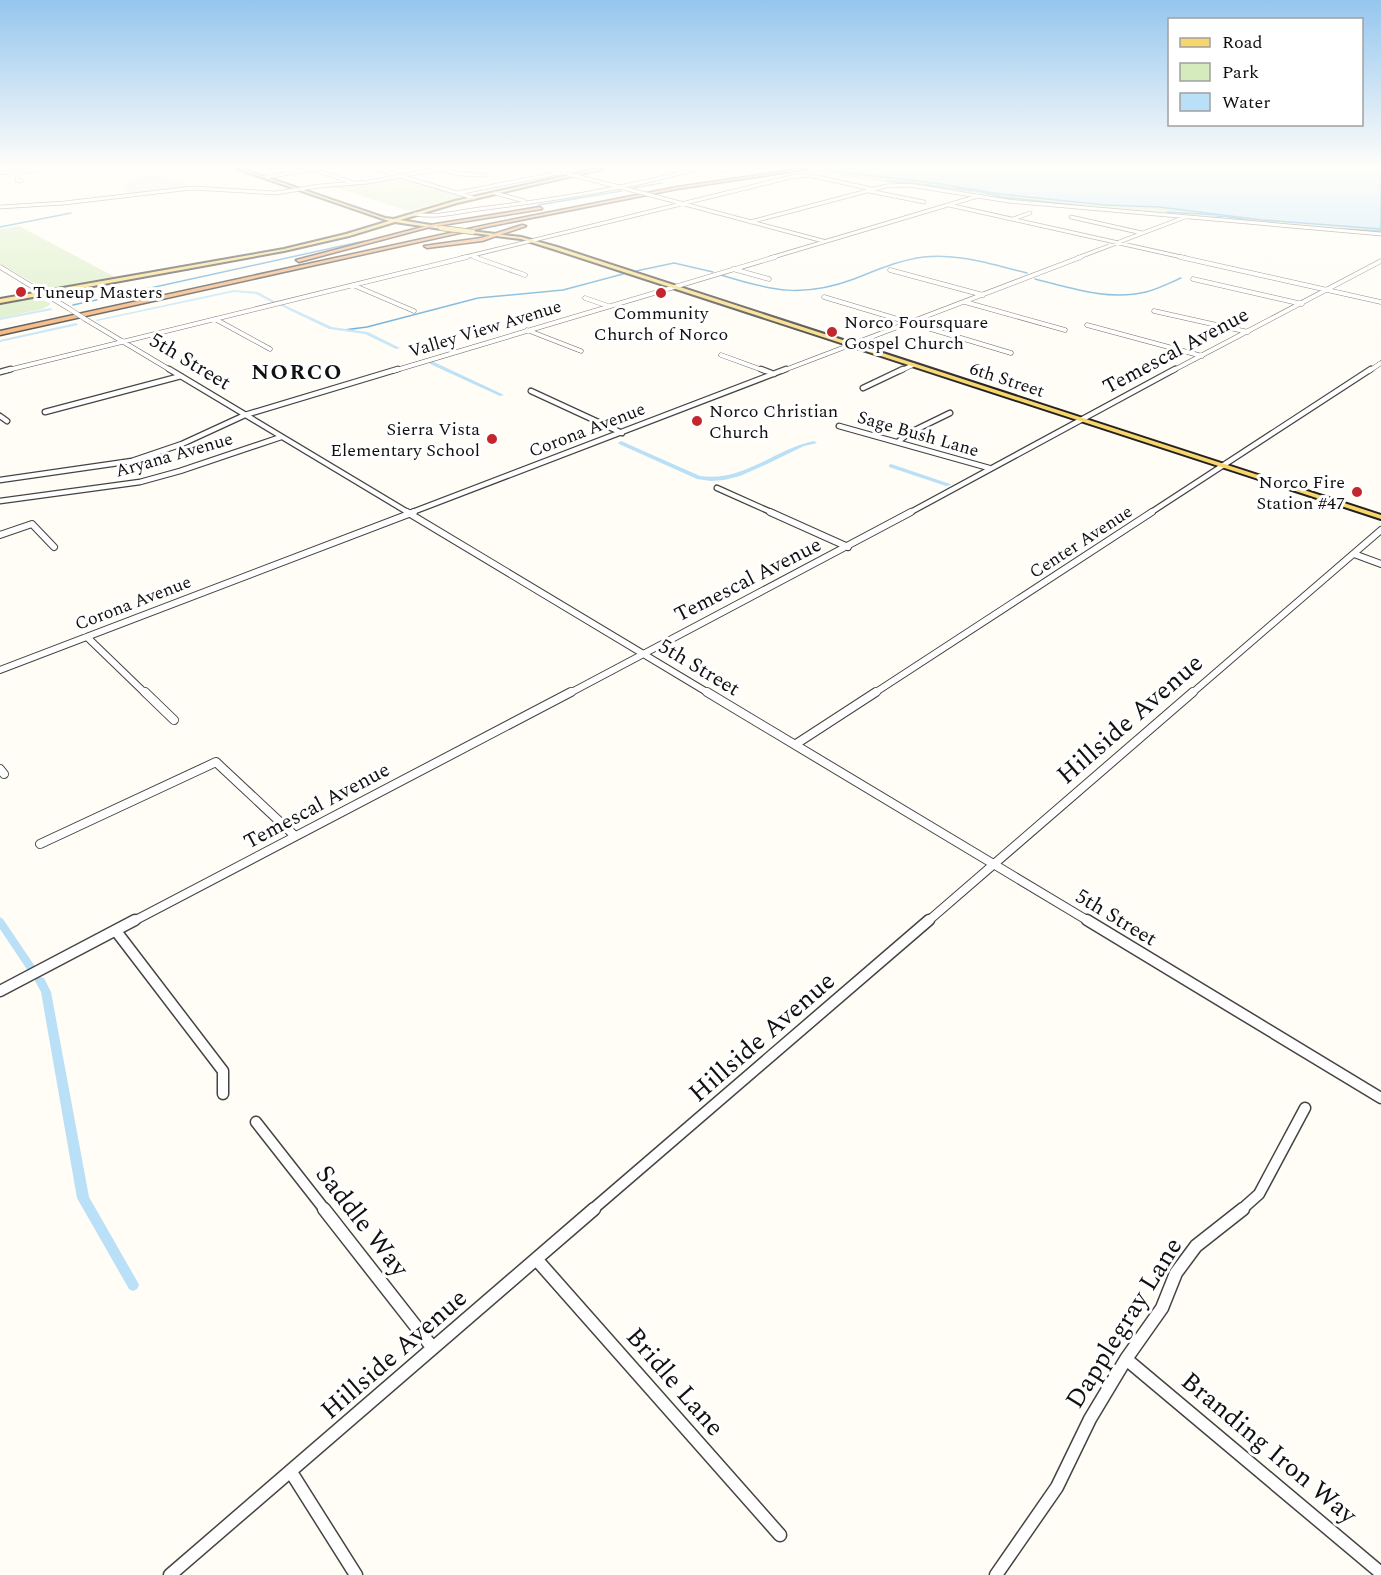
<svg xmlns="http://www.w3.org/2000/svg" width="1381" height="1575" font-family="Spectral,serif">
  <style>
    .industrial { fill: #eee6ef }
    .green { fill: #d5ebbd }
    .pitch { fill: #e6f2cf }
    .water { fill: #b9e0f7; stroke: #3f96cf; stroke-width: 1.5 }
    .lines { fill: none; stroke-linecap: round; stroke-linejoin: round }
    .stream { stroke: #3f96cf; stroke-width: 1.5 }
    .canal { fill: #b9e0f7; fill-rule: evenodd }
    .minor-far6-casing { stroke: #444; stroke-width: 4.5 }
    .minor-far5-casing { stroke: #444; stroke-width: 5 }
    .minor-far4-casing { stroke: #444; stroke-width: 7 }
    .minor-far3-casing { stroke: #444; stroke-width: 8 }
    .minor-far2-casing { stroke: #444; stroke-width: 10 }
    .minor-far1-casing { stroke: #444; stroke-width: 13 }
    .minor-casing { stroke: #444; stroke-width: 15 }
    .major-casing { stroke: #222; stroke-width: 4 }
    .highway-casing { stroke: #222; stroke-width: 3 }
    .minor-far6 { stroke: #fff; stroke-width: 3 }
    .minor-far5 { stroke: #fff; stroke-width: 4 }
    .minor-far4 { stroke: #fff; stroke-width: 4.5 }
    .minor-far3 { stroke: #fff; stroke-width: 6 }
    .minor-far2 { stroke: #fff; stroke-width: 8 }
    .minor-far1 { stroke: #fff; stroke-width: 10 }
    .minor { stroke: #fff; stroke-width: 12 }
    .major { fill: #f9d66b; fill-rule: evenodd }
    .highway { fill: #f5a25d; fill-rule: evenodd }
    .minor-bridge-far1-casing { stroke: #444; stroke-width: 4.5; stroke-linecap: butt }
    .minor-bridge-casing { stroke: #444; stroke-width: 5; stroke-linecap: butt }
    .major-bridge-casing { stroke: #222; stroke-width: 6; stroke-linecap: butt }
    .minor-bridge-far1 { stroke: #fff; stroke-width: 3 }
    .minor-bridge { stroke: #fff; stroke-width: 4 }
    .major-bridge { stroke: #f9d66b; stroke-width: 4.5 }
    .poi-dot { fill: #c4262e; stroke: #fff; stroke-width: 2 }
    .labels { text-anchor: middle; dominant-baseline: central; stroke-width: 6; stroke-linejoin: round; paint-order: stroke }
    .far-poi-label { font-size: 18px; fill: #111; stroke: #fff; text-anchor: start }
    .far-street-label { font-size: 18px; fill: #111; stroke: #fff }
    .street-label { font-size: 21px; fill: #111; stroke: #fff }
    .far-district-label { font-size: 22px; font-weight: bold; letter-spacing: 1.5px; fill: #111; stroke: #fff }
    .near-street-label { font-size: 26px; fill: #111; stroke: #fff }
  </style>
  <rect width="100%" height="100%" fill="#fffdf5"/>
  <path class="industrial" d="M158 175 181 181 189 185V187L130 195 123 184 133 181 127 178Z"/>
  <path class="green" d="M786 169H864L1381 200V232L1018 202 942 187 893 183Z
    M399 177 463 197 408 211 328 185Z
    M19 226 117 278 45 289 0 264V229Z
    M38 297 51 304 43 309 0 318V303Z"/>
  <path class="pitch" d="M398 178 421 185 387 192 365 185Z"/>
  <path class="water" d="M816 169H1381V229L1262 220 1159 207 1105 205 1000 194 940 184Z"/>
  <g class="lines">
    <path class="stream" d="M886 181 913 183
      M913 183 972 191
      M633 188 662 183
      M973 190 1002 197 1084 206
      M538 205 621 191
      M1167 212 1219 215
      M1210 218 1225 216 1258 222
      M0 227 71 213
      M1344 229 1381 231
      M636 271 674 263 713 272
      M721 275C772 291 803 298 854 279 877 270 899 260 924 257 959 253 994 265 1027 273
      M1035 279C1071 288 1108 301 1146 292 1158 289 1169 283 1181 278
      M73 305 364 241
      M344 330 367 327 478 298 563 290 623 274"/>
    <path class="canal" d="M234 290 258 292 276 302 273 303 256 294 234 292 97 321 95 320Z
      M280 303 332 327 368 332 400 348 396 349 365 334 329 329 279 305Z
      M51 308 52 310 0 320V318Z
      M76 323 78 325 0 342V340Z
      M430 362H434L504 395 500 396 430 364Z
      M621 441 700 476C745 482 774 449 814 441L817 443 804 446 767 464 740 476 724 480 711 481 697 479 619 444 618 443Z
      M891 464 950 484 951 485 946 486 889 467V465Z
      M0 917 3 919 34 965 36 968 34 971 31 972 28 971 0 929Z
      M40 977 44 978 51 992 89 1197 137 1281 139 1285 137 1289 133 1291 129 1289 77 1198 41 992 35 981 36 978Z"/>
    <g class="minor-far6-casing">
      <path id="minor-far6" d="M312 169 351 182
        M377 169 474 198
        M438 169 459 174 485 175
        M719 169 726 170
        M17 171V180L21 181
        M0 173 46 169
        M568 174 631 190
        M266 177 315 169
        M869 191 924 202
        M458 193 558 173 562 169
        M495 193 524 201
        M654 196 823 241
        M949 205 1186 258
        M0 207 64 203 192 188 276 193 319 186 368 182 439 169
        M415 214C437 218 457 212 479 209 552 200 624 189 695 169
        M1071 217 1142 233
        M1013 219 1030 213
        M750 222 886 186 909 185 1008 201 1381 234
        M472 256 478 258
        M461 258 791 177 808 175 872 189
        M770 258 978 196
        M1077 258 1185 217"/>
    </g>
    <g class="minor-far5-casing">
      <path id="minor-far5" d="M474 257 525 275
        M1180 257 1381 302
        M0 267 68 308
        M733 269 769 279
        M890 270 983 295
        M1193 279 1302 304
        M353 285 414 311
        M824 297 1011 353
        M585 298 608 306
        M965 302 1065 330
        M1154 311 1248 332
        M85 319 172 371
        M215 319 270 349
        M1087 325 1202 356
        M527 330 581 351
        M721 355 765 371
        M4 371 467 257
        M393 371 775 257
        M782 371 1081 257
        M900 371 913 365
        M1172 371 1381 261
        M1369 371 1381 363"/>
    </g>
    <g class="minor-far4-casing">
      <path id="minor-far4" d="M169 369 409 513
        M761 369 774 374
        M0 372 11 369
        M863 388 903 369
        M531 391 622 433
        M45 412 181 376
        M0 416 7 421
        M839 426 989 468
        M899 441 909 433 950 413
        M0 480 132 461 182 444 245 415 398 369
        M717 488 773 513
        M0 501 140 482 180 471 281 437
        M410 513 786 369
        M909 513 1175 369
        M1150 513 1371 369"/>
    </g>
    <g class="minor-far3-casing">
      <path id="minor-far3" d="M407 512 710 694
        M770 512 848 547
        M0 535 32 524 54 547
        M1354 554 1381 564
        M87 637 146 694
        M0 670 414 512
        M568 694 911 512
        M873 694 1152 512
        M1191 694 1381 530"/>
    </g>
    <g class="minor-far2-casing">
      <path id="minor-far2" d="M145 692 174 720
        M707 692 1090 922
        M796 744 876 692
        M0 769 4 774
        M40 844 216 762 295 836
        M132 922 571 692
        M927 922 1193 692"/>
    </g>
    <g class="minor-far1-casing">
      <path id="minor-far1" d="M1087 920 1381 1098
        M116 931 223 1071V1094
        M0 991 135 920
        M256 1122 325 1210
        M592 1210 929 920
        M1241 1210 1259 1194 1305 1108"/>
    </g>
    <g class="minor-casing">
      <path id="minor" d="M324 1209 432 1347
        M537 1260 780 1535
        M1126 1359 1381 1573
        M291 1472 356 1575
        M170 1575 594 1209
        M996 1575 1057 1487 1090 1419 1126 1359 1162 1308 1176 1273 1196 1246 1243 1209"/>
    </g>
    <g class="major-casing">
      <path id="major" d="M238 169H242L385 218 394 219 455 201 597 169H602L457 203 400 220 443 227 441 229 395 222 349 236 284 251 0 303V299L284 249 346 234 389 221Z
        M471 231 521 237 557 247 1381 515V519L553 249 521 239 473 233Z"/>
    </g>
    <g class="highway-casing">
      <path id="highway" d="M800 169H807L677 189 491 226 0 335V331L491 224 677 187Z
        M540 207 542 209 430 227 299 262 296 260 430 225Z
        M522 225 526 226 482 241 427 248 424 246 481 238Z"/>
    </g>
    <use href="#minor-far6" class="minor-far6"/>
    <use href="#minor-far5" class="minor-far5"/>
    <use href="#minor-far4" class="minor-far4"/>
    <use href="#minor-far3" class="minor-far3"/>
    <use href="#minor-far2" class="minor-far2"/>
    <use href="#minor-far1" class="minor-far1"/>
    <use href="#minor" class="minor"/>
    <use href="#major" class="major"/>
    <use href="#highway" class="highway"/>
    <g class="minor-bridge-far1-casing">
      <path id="minor-bridge-far1" d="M631 190 654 196"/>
    </g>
    <g class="minor-bridge-casing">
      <path id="minor-bridge" d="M68 308 85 319"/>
    </g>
    <g class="major-bridge-casing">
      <path id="major-bridge" d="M441 228 473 232"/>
    </g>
    <use href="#minor-bridge-far1" class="minor-bridge-far1"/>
    <use href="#minor-bridge" class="minor-bridge"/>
    <use href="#major-bridge" class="major-bridge"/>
  </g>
  <linearGradient id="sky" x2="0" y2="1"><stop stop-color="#95c6ee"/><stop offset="0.43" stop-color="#fffefa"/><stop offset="1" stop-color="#fffefa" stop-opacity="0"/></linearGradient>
  <rect width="1381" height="389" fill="url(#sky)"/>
  <g class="poi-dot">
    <circle cx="21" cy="292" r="6"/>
    <circle cx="661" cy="293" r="6"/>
    <circle cx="832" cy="332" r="6"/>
    <circle cx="697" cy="421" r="6"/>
    <circle cx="492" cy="439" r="6"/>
    <circle cx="1357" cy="492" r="6"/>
  </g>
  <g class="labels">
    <g class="far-poi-label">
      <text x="33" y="292">Tuneup Masters</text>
      <text x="661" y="313" text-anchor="middle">Community<tspan x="661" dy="21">Church of Norco</tspan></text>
      <text x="844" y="322">Norco Foursquare<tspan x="844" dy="21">Gospel Church</tspan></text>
      <text x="709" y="411">Norco Christian<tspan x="709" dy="21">Church</tspan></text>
      <text x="480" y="429" text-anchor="end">Sierra Vista<tspan x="480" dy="21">Elementary School</tspan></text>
      <text x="1345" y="482" text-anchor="end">Norco Fire<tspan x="1345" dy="21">Station #47</tspan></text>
    </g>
    <g class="far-street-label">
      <text transform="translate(485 329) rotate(-17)">Valley View Avenue</text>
      <text transform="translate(1007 380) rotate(18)">6th Street</text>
      <text transform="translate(587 430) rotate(-21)">Corona Avenue</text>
      <text transform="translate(918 434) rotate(16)">Sage Bush Lane</text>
      <text transform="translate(174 455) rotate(-16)">Aryana Avenue</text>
      <text transform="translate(1081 542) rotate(-33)">Center Avenue</text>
      <text transform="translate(133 603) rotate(-21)">Corona Avenue</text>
    </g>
    <g class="street-label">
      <text transform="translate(1176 351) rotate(-28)">Temescal Avenue</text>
      <text transform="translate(190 362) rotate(31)">5th Street</text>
      <text transform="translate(748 580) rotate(-27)">Temescal Avenue</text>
      <text transform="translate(699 668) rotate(31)">5th Street</text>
      <text transform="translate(317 806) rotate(-28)">Temescal Avenue</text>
      <text transform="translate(1116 918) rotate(31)">5th Street</text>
    </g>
    <g class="far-district-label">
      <text x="297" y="372">NORCO</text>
    </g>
    <g class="near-street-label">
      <text transform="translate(1130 719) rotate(-41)">Hillside Avenue</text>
      <text transform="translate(762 1037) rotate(-41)">Hillside Avenue</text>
      <text transform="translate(362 1221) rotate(52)">Saddle Way</text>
      <text transform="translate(1124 1323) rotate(-58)">Dapplegray Lane</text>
      <text transform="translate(394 1354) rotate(-41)">Hillside Avenue</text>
      <text transform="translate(675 1382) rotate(49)">Bridle Lane</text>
      <text transform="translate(1269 1448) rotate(40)">Branding Iron Way</text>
    </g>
  </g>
  <rect x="1168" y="18" width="195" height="108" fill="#ffffff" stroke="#a0a0a0" stroke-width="1.5"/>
  <rect x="1180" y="38" width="30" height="9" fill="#f9d66b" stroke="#a0a0a0" stroke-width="1.5"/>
  <text x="1222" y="48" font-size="18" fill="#111111">Road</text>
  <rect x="1180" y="63" width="30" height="18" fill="#d5ebbd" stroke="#a0a0a0" stroke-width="1.5"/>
  <text x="1222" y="78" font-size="18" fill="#111111">Park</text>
  <rect x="1180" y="93" width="30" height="18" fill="#b9e0f7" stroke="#a0a0a0" stroke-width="1.5"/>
  <text x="1222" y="108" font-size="18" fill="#111111">Water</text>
</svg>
